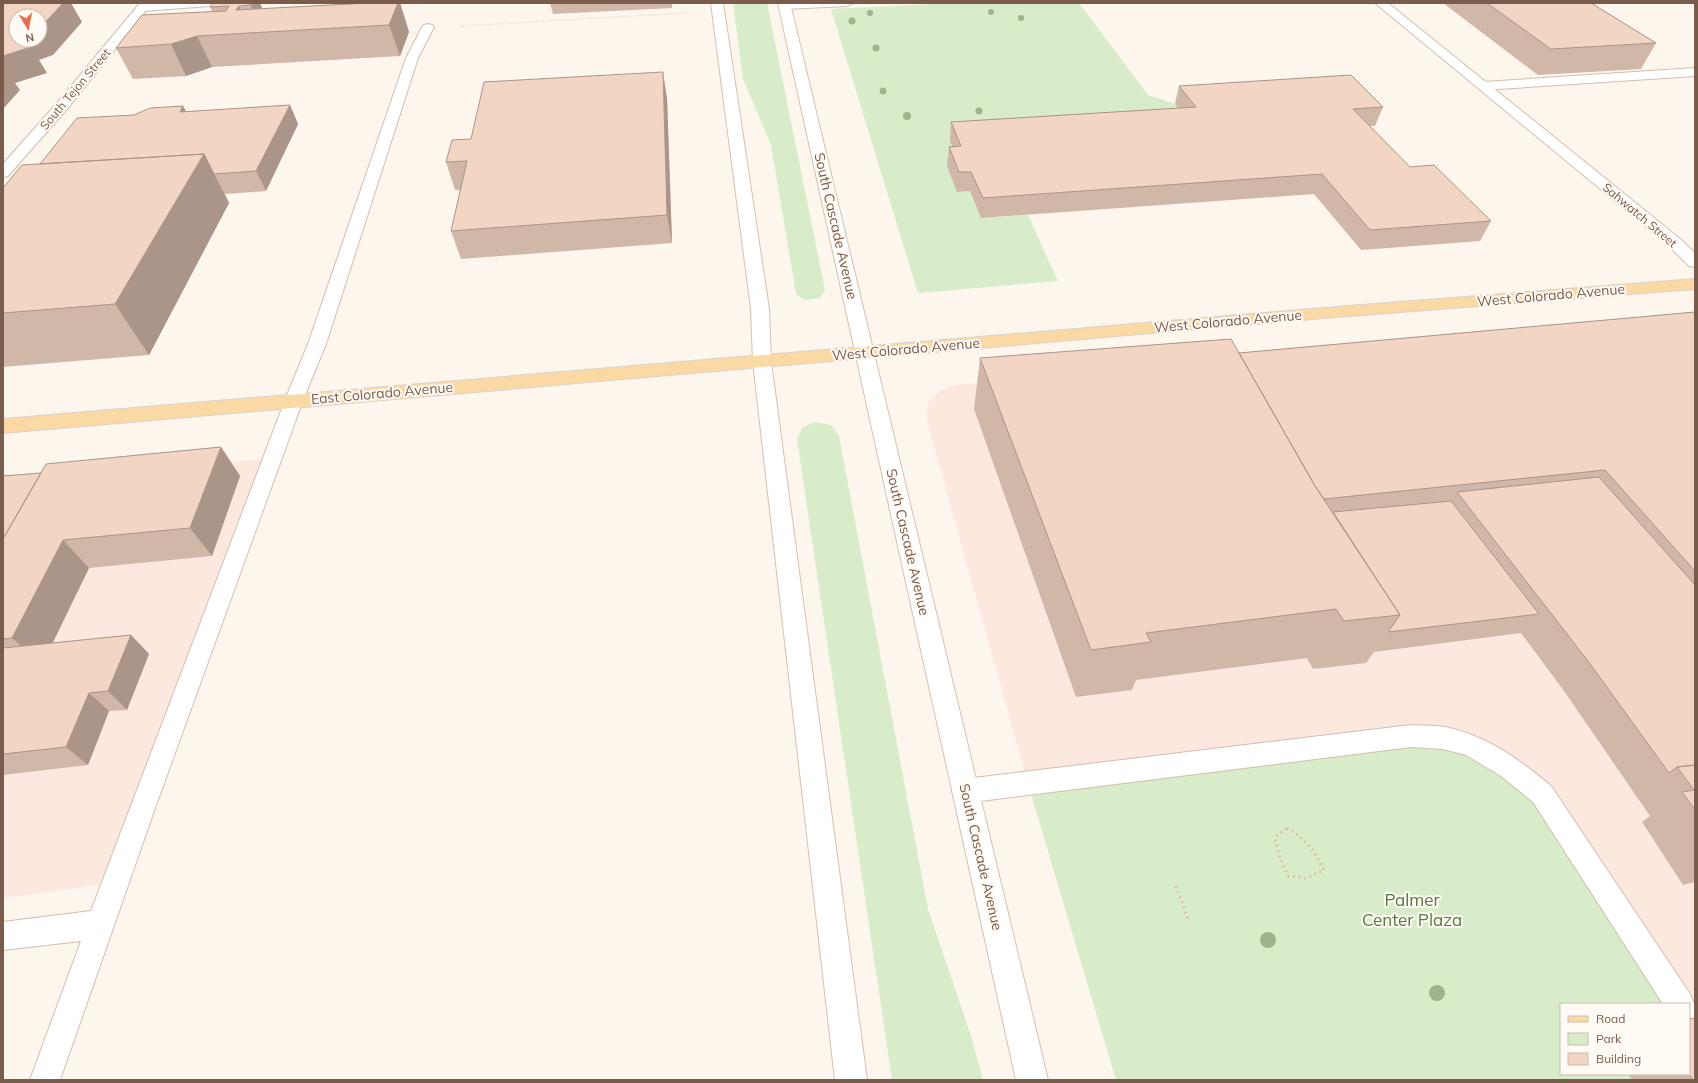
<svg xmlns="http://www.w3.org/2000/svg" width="1698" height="1083" font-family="Mulish,sans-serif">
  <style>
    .commercial { fill: #fde8e0 }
    .green { fill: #d8ecc9 }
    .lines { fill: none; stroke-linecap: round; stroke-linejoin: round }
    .service-casing { stroke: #d1beb0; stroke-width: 2 }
    .minor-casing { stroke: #d1beb0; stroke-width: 2 }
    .tertiary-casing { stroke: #d1beb0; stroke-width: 2 }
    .secondary-casing { stroke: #d6c0b0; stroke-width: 2 }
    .primary-casing { stroke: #dad1cd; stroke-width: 2 }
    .path-far1 { stroke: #d9b8a5; stroke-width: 1.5; stroke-dasharray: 0.5 2; stroke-linecap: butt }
    .path { stroke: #d9b8a5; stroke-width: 3; stroke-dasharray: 1.5 4; stroke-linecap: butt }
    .service { fill: #fff; fill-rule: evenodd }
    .minor { fill: #fff; fill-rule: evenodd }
    .tertiary { fill: #fff; fill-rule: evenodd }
    .secondary { fill: #fff; fill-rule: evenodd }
    .primary { fill: #fbd9a5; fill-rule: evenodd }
    .tree { fill: #a0b28e }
    .wall { fill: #d1b7a8 }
    .shaded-wall { fill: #aa9588 }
    .building { fill: #f3d5c3; stroke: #aa9588 }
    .labels { text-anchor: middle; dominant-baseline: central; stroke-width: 4; stroke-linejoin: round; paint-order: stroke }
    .far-street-label { font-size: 12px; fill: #7a5c4d; stroke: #fffaf3 }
    .street-label { font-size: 14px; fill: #7a5c4d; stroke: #fffaf3 }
    .near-park-label { font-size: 17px; fill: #537a41; stroke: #fffaf3 }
  </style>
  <rect width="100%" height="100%" fill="#fdf6ec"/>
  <path class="commercial" d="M1544 333 1695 335V1027L1689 1004 1028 784 926 417 929 401 939 391 954 385Z
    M265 459 114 883 3 898V484Z"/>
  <path class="green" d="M733 3H767L825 290 820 298 804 300 796 294 771 145 743 79Z
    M954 3H1079L1148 95 1175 104 1191 126 950 141 959 165 957 192 970 191 981 218 1028 215 1058 281 918 293 831 9Z
    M815 422 831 425 839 436 928 909 971 1036 983 1080H892L797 439 802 428Z
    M1411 736 1514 770 1680 1004H1561V1074H1689L1695 1080H1116L1028 784Z"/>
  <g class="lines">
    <g class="service-casing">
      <path id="service" d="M164 3H216L210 6 142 11 136 8 142 5Z
        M784 3H853L847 6 785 9 779 6Z
        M428 24 432 25 434 27 418 58 326 344 303 400 154 811 60 1080H30L81 941 3 950V922L91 911 285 400 308 344 406 58 422 27 424 25Z
        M1695 68V76L1483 90 1479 89 1477 86 1479 83 1483 82Z
        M1411 725C1422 726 1434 725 1445 727 1486 735 1519 759 1551 786L1690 994 1695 1006V1042L1689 1039V1004H1663L1533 802 1501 776 1466 755 1443 749 1411 747 965 803 956 799 952 791 956 783 965 779Z"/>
    </g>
    <g class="minor-casing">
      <path id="minor" d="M1375 3H1388L1679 238 1695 253V267L1689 266 1667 244Z"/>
    </g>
    <g class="tertiary-casing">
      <path id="tertiary" d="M140 3H152L67 109 8 176 3 177V164L57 103Z"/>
    </g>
    <g class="secondary-casing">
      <path id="secondary" d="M711 3H723L769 309 771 362 867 1080H835L753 362 751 309Z
        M778 3H790L1048 1080H1016Z"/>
    </g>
    <g class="primary-casing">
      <path id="primary" d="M1695 279V289L1336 317 3 433V419L1336 307Z"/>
    </g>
    <path class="path-far1" d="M461 26 686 13"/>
    <path class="path" d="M1287 828C1305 838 1315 851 1324 870L1306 878 1288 876 1279 855 1275 837Z
      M1176 886 1188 919"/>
    <use href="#service" class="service"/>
    <use href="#minor" class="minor"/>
    <use href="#tertiary" class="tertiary"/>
    <use href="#secondary" class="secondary"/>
    <use href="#primary" class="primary"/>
  </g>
  <g class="tree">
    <circle cx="991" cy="12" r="3"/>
    <circle cx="870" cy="13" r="3"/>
    <circle cx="1021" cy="18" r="3"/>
    <circle cx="852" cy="21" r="3.5"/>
    <circle cx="876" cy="48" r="3.5"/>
    <circle cx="883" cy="91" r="3.5"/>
    <circle cx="979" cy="111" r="3.5"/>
    <circle cx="907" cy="116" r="4"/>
    <circle cx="1268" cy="940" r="8"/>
    <circle cx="1437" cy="993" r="8"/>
  </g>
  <path class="wall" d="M260 3 262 9 369 3H400L409 32 400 56 212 67 186 76 133 79 116 48 212 11 210 7Z
    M550 3H672V8L553 14Z
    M1443 3H1591L1656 43 1641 69 1538 75Z
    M1179 86 1383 107 1375 126H1370L1410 167 1491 221 1480 241 1361 250 1314 194 981 218 970 191 957 192 947 166 949 147 952 146 950 141 951 122 1178 108 1175 104Z
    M667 98 672 243 461 259 451 231 461 190H455L446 162 471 139Z
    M290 105 298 124 266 191 225 194 229 203 149 355 3 367V188L40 164 134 115 183 106 186 112Z
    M1695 312V882L1683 885 1642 822 1650 816 1564 691 1521 633 1374 652 1366 663 1313 669 1307 658 1136 680 1132 690 1076 697 974 409 980 358 1239 353Z
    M221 447 240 476 212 556 89 568 52 643 131 635 149 654 127 710 109 711 88 765 3 775V476L41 473Z
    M1628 1074H1689L1695 1080H1632Z"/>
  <path class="shaded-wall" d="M63 3H71L82 22 53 55 39 60 47 73 15 83 20 90 3 109V56L17 40H40V28Z
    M252 3H260L270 26 263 32 251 5Z
    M398 3H400L409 32 400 56 389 25Z
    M239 6 251 33 236 10Z
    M197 36 212 67 186 76 171 44Z
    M663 72 667 98 672 243 667 215Z
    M290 105 298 124 266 191 256 171Z
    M183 106 193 125 180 112Z
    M204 154 229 203 149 355 115 304Z
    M221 447 240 476 212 556 190 528Z
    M63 540 89 568 42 665 12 638Z
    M131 635 149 654 127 710 108 691Z
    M89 693 109 711 88 765 66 747Z"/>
  <path class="building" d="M3 3H63L40 28V16H16V37H15H16V40H20L31 47 3 56Z
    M213 3H252L251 5 239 6 236 10 369 3H398L389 25 197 36 171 44 116 48 142 15 226 11 229 6 210 7Z
    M1487 3H1591L1656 43 1551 49Z
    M663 72 667 215 451 231 467 161 446 162 452 140 471 139 484 82Z
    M1351 75 1383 107 1353 109 1410 167 1434 165 1491 221 1370 230 1322 174 983 198 971 172H959L949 147 961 146 951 122 1196 107 1179 86Z
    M290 105 256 171 214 174 204 154 40 164 77 118 134 115 150 108 183 106 180 112Z
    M204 154 115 304 3 313V188L22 165Z
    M1695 312V571L1605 470 1324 499 1315 486 1239 353Z
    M1231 339 1315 486 1400 615 1344 621 1336 609 1146 633 1151 642 1091 650 980 358Z
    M221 447 190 528 63 540 12 638 3 639V539L46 464Z
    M41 473 3 539V476Z
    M1599 477 1695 585V765L1677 767 1669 773 1591 665 1457 492Z
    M1451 501 1539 614 1388 632 1400 615 1333 512Z
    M131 635 108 691 89 693 66 747 3 754V648Z
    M1695 765V810L1682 792 1694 790 1677 767Z
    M1695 1018V1080H1693L1689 1074V1019Z"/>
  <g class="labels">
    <g class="far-street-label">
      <text transform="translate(75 89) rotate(-50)">South Tejon Street</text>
      <text transform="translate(1640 215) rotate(40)">Sahwatch Street</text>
    </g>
    <g class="street-label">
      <text transform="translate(836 226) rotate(77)">South Cascade Avenue</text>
      <text transform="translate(1551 295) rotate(-5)">West Colorado Avenue</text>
      <text transform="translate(1228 321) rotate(-5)">West Colorado Avenue</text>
      <text transform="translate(906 349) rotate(-5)">West Colorado Avenue</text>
      <text transform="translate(382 393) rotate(-5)">East Colorado Avenue</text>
      <text transform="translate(908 542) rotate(77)">South Cascade Avenue</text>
      <text transform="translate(981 857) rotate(77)">South Cascade Avenue</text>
    </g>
    <g class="near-park-label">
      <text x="1412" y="899">Palmer<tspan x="1412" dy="20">Center Plaza</tspan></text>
    </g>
  </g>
  <rect width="1698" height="1083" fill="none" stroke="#7a5c4d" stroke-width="8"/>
  <rect x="1560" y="1003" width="130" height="72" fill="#fffaf3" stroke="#cabbb1"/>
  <rect x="1568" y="1016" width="20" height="6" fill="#fbd9a5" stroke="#cabbb1"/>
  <text x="1596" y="1023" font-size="12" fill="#7a5c4d">Road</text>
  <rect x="1568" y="1033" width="20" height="12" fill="#d8ecc9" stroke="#cabbb1"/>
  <text x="1596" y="1043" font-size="12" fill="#7a5c4d">Park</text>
  <rect x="1568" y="1053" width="20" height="12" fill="#f3d5c3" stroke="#cabbb1"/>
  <text x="1596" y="1063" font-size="12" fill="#7a5c4d">Building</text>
  <g transform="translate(28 28) rotate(170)"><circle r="19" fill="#fffaf3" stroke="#cabbb1"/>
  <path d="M0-3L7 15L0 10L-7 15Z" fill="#e76f51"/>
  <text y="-6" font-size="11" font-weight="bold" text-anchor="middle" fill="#7a5c4d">N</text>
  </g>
</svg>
